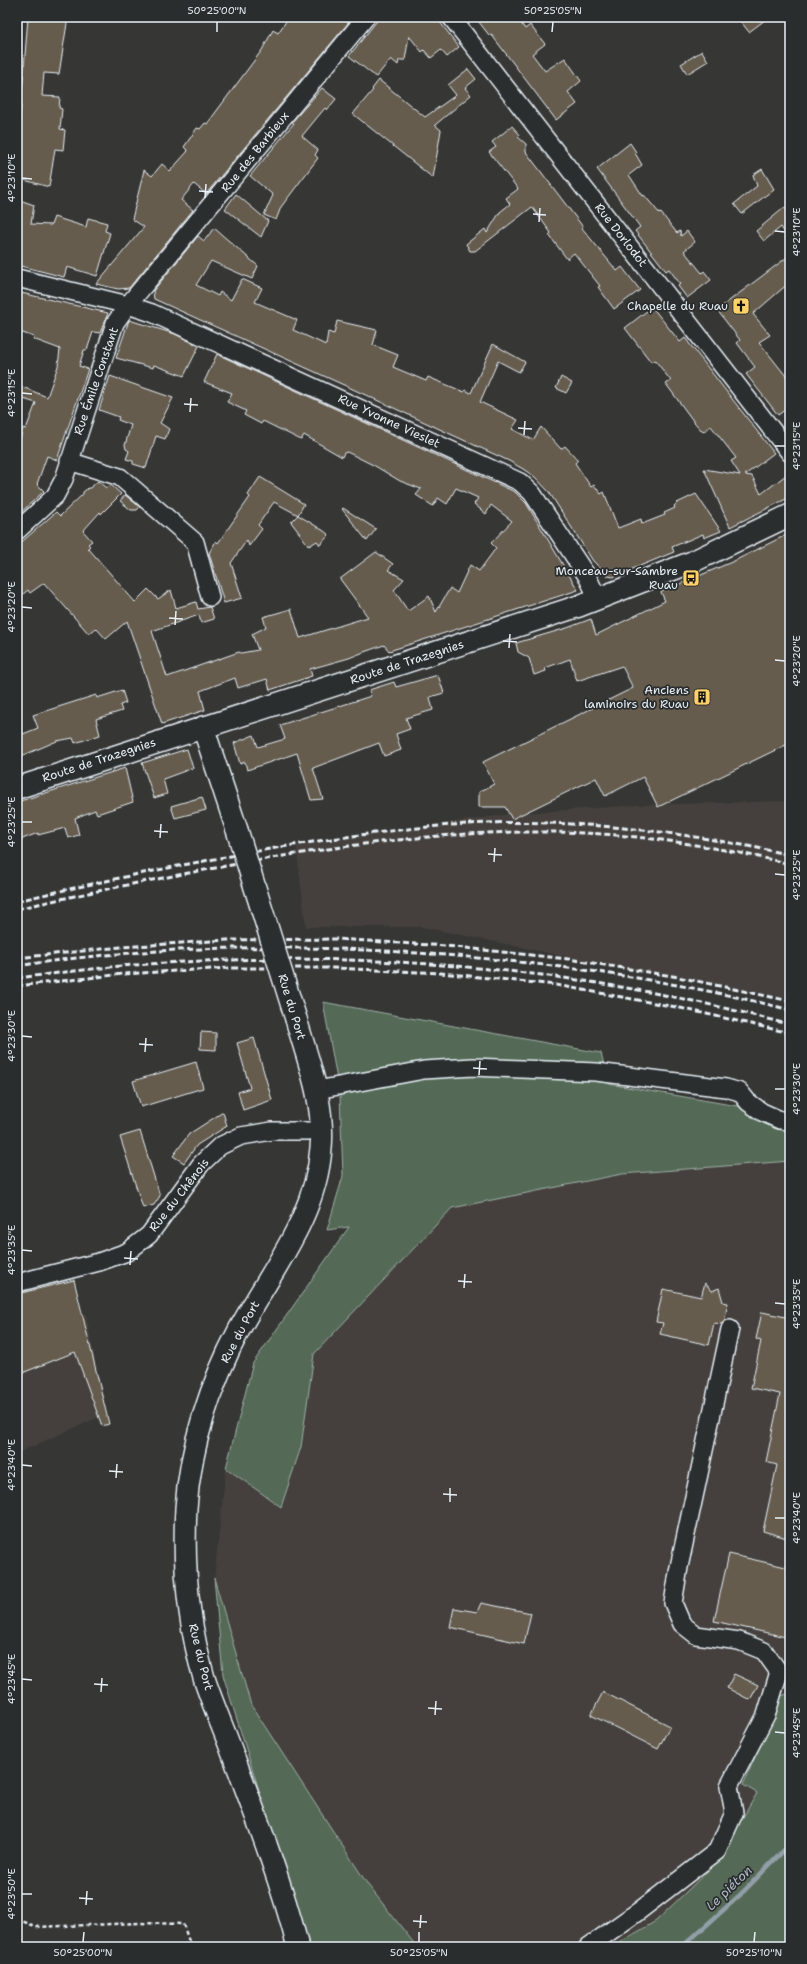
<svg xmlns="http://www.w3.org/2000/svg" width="807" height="1964" font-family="'Shantell Sans',sans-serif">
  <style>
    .built { fill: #44413c }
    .green { fill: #556b57; stroke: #9eaea8 }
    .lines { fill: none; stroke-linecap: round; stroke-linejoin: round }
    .stream { stroke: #929fa9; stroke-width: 4.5 }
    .building { fill: #665b4d; stroke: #e8f1f8 }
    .minor-casing { stroke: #e8f1f8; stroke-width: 20 }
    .major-casing { stroke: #e8f1f8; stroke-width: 24 }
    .path { stroke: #e8f1f8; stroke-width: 2.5; stroke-dasharray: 4 3; stroke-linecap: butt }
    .minor { stroke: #2a2d2e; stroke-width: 17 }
    .major { stroke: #2a2d2e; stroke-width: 21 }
    .rail { stroke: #e8f1f8; stroke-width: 3; stroke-dasharray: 6 3; stroke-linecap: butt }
    .major-bridge-casing { stroke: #e8f1f8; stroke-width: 24; stroke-linecap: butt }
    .major-bridge { stroke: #2a2d2e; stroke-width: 21 }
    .ticks { fill: none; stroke: #e8f1f8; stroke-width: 1.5 }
    .labels { text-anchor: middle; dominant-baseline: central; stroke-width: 3.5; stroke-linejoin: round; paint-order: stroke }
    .street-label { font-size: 12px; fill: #e8f1f8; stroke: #2a2d2e }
    .poi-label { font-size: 12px; fill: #e8f1f8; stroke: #2a2d2e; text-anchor: end }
    .water-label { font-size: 13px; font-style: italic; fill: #aebac4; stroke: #2a2d2e }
    .neatline { fill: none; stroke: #e8f1f8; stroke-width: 1.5 }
    .ticks-label { font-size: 10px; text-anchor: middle; fill: #e8f1f8 }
  </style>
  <rect width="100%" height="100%" fill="#363634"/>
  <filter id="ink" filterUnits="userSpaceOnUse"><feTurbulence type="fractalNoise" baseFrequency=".025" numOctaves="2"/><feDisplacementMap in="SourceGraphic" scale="8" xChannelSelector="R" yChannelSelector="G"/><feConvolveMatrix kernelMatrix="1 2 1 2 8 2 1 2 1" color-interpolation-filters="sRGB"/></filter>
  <g filter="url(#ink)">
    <path class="built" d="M790 801V999L611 966 423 927H306L296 845 510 814 638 805Z
      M787 1160 790 1161V1693L743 1785 757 1793 718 1861 656 1921 612 1947H417L368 1885 251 1705 214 1578 226 1468 281 1507 301 1447 314 1354 455 1204 622 1174Z
      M86 1314 106 1414 17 1453V1341Z"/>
    <path class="green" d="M323 1002 601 1053 609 1084 790 1115V1161L622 1174 452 1208 314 1354 301 1447 281 1507 226 1468 253 1363 349 1227 327 1230 343 1176 340 1096Z
      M214 1578 251 1705 368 1885 417 1947H308L223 1675Z
      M790 1693V1947H612L656 1921 718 1861 757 1793 743 1785 781 1696Z"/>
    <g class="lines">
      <path class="stream" d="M682 1947 740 1895 790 1844"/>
    </g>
    <path class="building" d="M28 17H68L59 74 44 73 42 96 60 97 59 108 62 109 60 129 65 130 63 150 55 149 49 187 17 178V156Z
      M289 17H343L349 22 206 194 194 184 181 200 193 210 129 288 118 289 96 284 144 227 132 219 144 170 152 176 162 164 170 171 188 151 184 147 197 128 200 129 205 123 207 124 262 50 273 30 278 33Z
      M380 17H436L459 47 447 57 441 50 431 58 424 50 422 52 409 36 405 60H399L398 65 391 59 376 77 349 56Z
      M475 17H517L525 29 530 25 545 44 532 54 545 71 565 58 581 81 568 92 577 104 556 120 491 34 489 35Z
      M737 17H769L749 32Z
      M702 51 708 61 687 74 681 64Z
      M468 69 476 79 465 88 471 95 435 125 441 130 433 178 353 114 373 90 372 89 379 80 425 117 456 95 448 85Z
      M322 88 336 99 327 110 325 108 302 136 318 150 315 155 318 158 281 207 276 220 264 215 273 195 250 176 294 123 292 122Z
      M512 126 520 135 518 137 526 144V152L583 227 582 228 617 271 622 267 640 290 614 309 598 287 600 286 574 253 567 259 549 235 551 233 532 207 475 251H470L466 244 485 229 487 233 500 212 510 204 506 198 518 189 489 152 496 147 492 142Z
      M630 143 636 152 635 153 642 165 629 175 643 196 644 195 660 214 661 213 677 233 680 231 681 236 687 231 695 242 684 251 702 273 704 271 711 280 687 298 678 286 680 284 669 269 666 271 635 231 640 227 597 169Z
      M762 169 774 189 742 214 734 204 757 186 753 175Z
      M236 194 268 221 261 237 225 209Z
      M17 199 34 205 31 224 51 225 54 217 86 227 88 218 107 223 105 231 110 233 97 276 67 267 64 277 17 265Z
      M785 207 790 216V241L781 227 764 241 756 231Z
      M214 228 258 266 252 279 211 261 196 285 218 296 220 292 231 300 242 279 262 288 255 302 297 320 293 330 326 345 328 332 334 334 337 321 377 330 373 345 398 355 393 367 426 381 428 377 464 392 465 390 471 393 493 344 525 362 519 372 498 361 480 402 518 420 512 429 533 440 541 427 561 449 565 446 578 460 575 463 591 487 594 485 601 494 604 492 618 528 641 519 642 524 665 515 664 513 675 508 674 506 677 503 696 494 721 531 704 538 703 534 672 547 674 552 613 577 608 576 593 561 549 492 535 477 523 469 509 461 346 386 154 299 153 291 198 236 204 241Z
      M790 255V282L753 314 770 335 759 342 790 381V406L778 415 746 374 755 367 737 343 740 340 717 310Z
      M17 292 108 313 100 333 93 332 87 350H84L79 366 88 369 57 460 47 456 37 484 44 491 17 516V451L23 428 26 429 36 403 17 397 20 386 47 397 58 366 60 349 33 339 34 337 17 331Z
      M652 307 680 342 685 338 774 453 745 475 752 476 761 494 790 472V497L730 527 704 469 740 475 731 461 736 458 711 426 703 432 694 422 666 384 671 381 655 360 651 362 625 328Z
      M129 320 175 334 199 346 184 376 154 365 153 368 116 358Z
      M217 354 515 492 526 503 578 590 389 651 384 645 364 652 349 658 310 669 312 676 270 690 267 679 238 688 235 678 200 691 205 710 162 724 127 621 106 639 96 628 89 634 44 583 30 593 28 590 17 599V546L56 512 60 516 83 494V492L88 488H90L98 481 106 488 111 485 121 494 101 514 100 512 83 531 92 541 88 544 90 546 88 548 135 602 148 589 158 599 171 590 176 608 196 602 198 609 210 607 214 619 201 623 199 615 152 631 167 677 239 652 241 653 258 650 252 634 266 627 263 617 291 609 300 638 368 617 340 579 376 552 393 564 388 570 404 579 394 590 408 611 429 596 436 612 450 588 457 593 470 565 479 571 496 548 491 543 512 521 491 505 486 514 474 504 478 498 456 488 447 504 438 498 433 506 416 495 421 489 400 481 375 466 347 452 344 453 342 457 304 435 301 440 263 421 261 424 244 415 246 411 227 402 232 393 204 382Z
      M110 376 173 398 160 423 169 429 165 439 156 436 146 468 133 464V461L126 459 129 451 126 449 125 445 131 425 118 420 119 417 99 410Z
      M561 377 572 383 566 393 556 388Z
      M260 477 304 504 298 515 274 502 258 525 262 529 249 546 247 540 231 563 242 598 224 603 209 553 216 541 218 543 250 497 248 495Z
      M125 495 140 507 137 510H131L120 501Z
      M343 508 376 529 367 541 342 509Z
      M298 515 324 531 329 535 320 545 317 541 309 546 291 522Z
      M790 533V743L658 807 643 777 605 796 596 778 512 819 505 807H479V792L494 784 483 762 633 688 622 666 577 681 570 659 545 668 546 671 534 675 529 658 518 652 516 643 567 628 591 619 596 635 665 601 661 592 734 561Z
      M438 675 444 693 430 697 433 710 406 718 410 729 396 734 401 750 384 756 379 743 313 768 323 799 311 800 297 753 247 770 245 762 240 764 234 743 254 735 258 747 285 739 280 725 371 696 369 690 394 682 396 687Z
      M122 690 126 703 120 705 122 711 96 719 100 735 75 743 73 738 57 741 17 758V723L23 734 38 728 33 715 96 695 97 698Z
      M187 749 193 768 163 779 167 794 154 798 142 763Z
      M125 768 133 802 97 814 95 810 75 818 79 835 68 838 65 828 38 835V833L17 841V802Z
      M202 797 206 810 175 818 171 806Z
      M201 1032 216 1033V1050L200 1049Z
      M254 1038 272 1100 243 1110 238 1092 250 1088 237 1043Z
      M196 1062 203 1088 141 1107 133 1081Z
      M223 1112 227 1126 197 1145 184 1163 173 1156 189 1134Z
      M140 1131 160 1196 154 1205 143 1208 120 1137Z
      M74 1280 109 1424 102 1426 75 1352 17 1375V1294Z
      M705 1283 712 1291 719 1288 723 1302 728 1303 724 1322 722 1324 714 1323 709 1345 660 1334 663 1323 656 1322 663 1289 701 1297Z
      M762 1312 790 1318V1539L763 1531 777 1465 766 1462 780 1394 751 1388 761 1341 756 1339Z
      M729 1554 790 1568V1638L714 1621Z
      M481 1603 531 1613 524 1644 450 1627 454 1608 477 1612Z
      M734 1674 758 1685 750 1700 727 1688Z
      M603 1692 670 1726 658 1749 591 1715Z"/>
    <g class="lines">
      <g class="minor-casing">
        <path id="minor" d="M451 17 790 453
          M17 278 128 305 152 313 520 482 532 493 587 576 598 599
          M69 461 120 477 195 542 210 597
          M17 531 55 496 64 479 115 323 128 305 366 17
          M317 1090 424 1070 473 1067 596 1072 726 1088 740 1092 748 1102 762 1112 780 1120 790 1121
          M17 1283 99 1262 127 1252 149 1235 201 1164 220 1146 241 1136 272 1131H322
          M588 1947 639 1911 717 1851 734 1813 729 1786 766 1715 779 1672 764 1651 739 1641 696 1635 682 1624 673 1603 679 1567 730 1329"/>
      </g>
      <g class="major-casing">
        <path id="major" d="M203 727 237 830
          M17 788 579 606 692 562 790 515
          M296 1019C308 1061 325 1103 321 1148 316 1218 271 1270 239 1330 211 1383 190 1446 186 1508 183 1565 188 1623 204 1678 212 1703 223 1727 232 1752 256 1816 281 1881 298 1947"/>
      </g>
      <path class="path" d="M17 1919 37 1927 139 1923 183 1924 191 1947"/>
      <use href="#minor" class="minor"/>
      <use href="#major" class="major"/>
      <path class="rail" d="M17 901C119 877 222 856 325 840 399 829 474 820 549 823 630 826 711 837 790 855
        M17 909C93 891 171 876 248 862 346 845 445 831 545 832 627 832 710 845 790 864
        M17 958 121 947 227 940 336 939 446 946 568 959 678 977 790 1001
        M17 966C180 941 346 944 509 961 603 971 698 986 790 1010
        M17 978C52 974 87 969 122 966 343 948 576 965 790 1025
        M17 986 123 974 230 968H334L441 973 556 985 676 1007 790 1033"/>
      <g class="major-bridge-casing">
        <path id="major-bridge" d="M237 830 296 1019"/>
      </g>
      <use href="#major-bridge" class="major-bridge"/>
    </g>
  </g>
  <path class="ticks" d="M217 32V22M552 32 553 22M22 178 32 179M199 191 213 192M205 198 206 184M533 214 546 215M539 222 540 208M775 231 785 232M22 393 32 394M184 404 198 405M190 412 191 398M518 428 532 429M524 435 525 421M775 446H785M22 607 32 608M169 618 183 619M175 625 176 611M503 641 517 642M509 648 510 634M775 660 785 661M22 822H32M154 831 168 832M160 838 161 824M488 854 502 855M494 862 495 848M775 874 785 875M22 1036 32 1037M139 1044 153 1045M145 1052 146 1038M473 1068 487 1069M479 1075 480 1061M775 1089H785M22 1250 32 1251M124 1258 138 1259M130 1265 131 1251M458 1281 472 1282M464 1288 465 1274M775 1303 785 1304M22 1465 32 1466M109 1471 123 1472M116 1478 117 1464M443 1494 457 1495M450 1502V1488M775 1518H785M22 1679 32 1680M94 1684 108 1685M101 1692 102 1678M428 1708 442 1709M435 1715 436 1701M775 1732 785 1733M22 1894H32M79 1898 93 1899M86 1905 87 1891M413 1921 427 1922M420 1928 421 1915M83 1942 84 1932M419 1942V1932M754 1942 755 1932"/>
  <defs>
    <g id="church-square" transform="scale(0.9)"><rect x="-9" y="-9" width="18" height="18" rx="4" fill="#ffd166" stroke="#2a2d2e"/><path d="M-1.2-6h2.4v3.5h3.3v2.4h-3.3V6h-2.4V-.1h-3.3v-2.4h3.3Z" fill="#111"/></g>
    <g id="bus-square" transform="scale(0.9)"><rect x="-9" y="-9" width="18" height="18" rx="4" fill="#ffd166" stroke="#2a2d2e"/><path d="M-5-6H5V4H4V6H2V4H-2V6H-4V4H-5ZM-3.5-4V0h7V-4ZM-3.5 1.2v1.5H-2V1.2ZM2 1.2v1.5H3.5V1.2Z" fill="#111"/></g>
    <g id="building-square" transform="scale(0.9)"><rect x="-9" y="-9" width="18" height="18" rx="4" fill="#ffd166" stroke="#2a2d2e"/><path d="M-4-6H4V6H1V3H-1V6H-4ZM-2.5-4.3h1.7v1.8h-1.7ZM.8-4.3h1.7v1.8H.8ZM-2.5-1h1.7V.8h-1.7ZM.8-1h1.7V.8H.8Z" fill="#111"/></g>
  </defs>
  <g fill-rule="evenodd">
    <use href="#church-square" x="741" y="306"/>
    <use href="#bus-square" x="691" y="578"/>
    <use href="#building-square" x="702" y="697"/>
  </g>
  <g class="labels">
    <g class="street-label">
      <text transform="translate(255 152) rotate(-51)">Rue des Barbieux</text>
      <text transform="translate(621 235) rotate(52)">Rue Dorlodot</text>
      <text transform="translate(96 381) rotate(-71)">Rue Émile Constant</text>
      <text transform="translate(389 421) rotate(25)">Rue Yvonne Vieslet</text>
      <text transform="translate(407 662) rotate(-18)">Route de Trazegnies</text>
      <text transform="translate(99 760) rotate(-18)">Route de Trazegnies</text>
      <text transform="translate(292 1007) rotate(73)">Rue du Port</text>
      <text transform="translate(179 1195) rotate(-52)">Rue du Chênois</text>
      <text transform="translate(240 1332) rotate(-62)">Rue du Port</text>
      <text transform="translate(201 1657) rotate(76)">Rue du Port</text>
    </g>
    <g class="poi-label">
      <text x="728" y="306">Chapelle du Ruau</text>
      <text x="678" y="571">Monceau-sur-Sambre<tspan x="678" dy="14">Ruau</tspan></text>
      <text x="689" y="690">Anciens<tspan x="689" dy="14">laminoirs du Ruau</tspan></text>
    </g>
    <g class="water-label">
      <text transform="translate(729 1888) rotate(-44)">Le piéton</text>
    </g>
  </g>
  <rect width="807" height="1964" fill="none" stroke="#2a2d2e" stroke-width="44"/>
  <rect x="22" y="22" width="763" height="1920" class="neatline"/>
  <g class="ticks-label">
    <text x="217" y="14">50°25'00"N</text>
    <text x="553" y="14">50°25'05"N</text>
    <text transform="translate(11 178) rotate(-90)" y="4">4°23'10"E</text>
    <text transform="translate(796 232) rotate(-90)" y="4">4°23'10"E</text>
    <text transform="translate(11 393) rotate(-90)" y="4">4°23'15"E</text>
    <text transform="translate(796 446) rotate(-90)" y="4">4°23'15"E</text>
    <text transform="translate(11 607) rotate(-90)" y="4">4°23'20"E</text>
    <text transform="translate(796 661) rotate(-90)" y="4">4°23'20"E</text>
    <text transform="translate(11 822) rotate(-90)" y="4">4°23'25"E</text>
    <text transform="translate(796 875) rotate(-90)" y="4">4°23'25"E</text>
    <text transform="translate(11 1036) rotate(-90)" y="4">4°23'30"E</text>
    <text transform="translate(796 1089) rotate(-90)" y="4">4°23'30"E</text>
    <text transform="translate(11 1250) rotate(-90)" y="4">4°23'35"E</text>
    <text transform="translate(796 1304) rotate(-90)" y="4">4°23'35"E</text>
    <text transform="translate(11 1465) rotate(-90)" y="4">4°23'40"E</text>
    <text transform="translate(796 1518) rotate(-90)" y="4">4°23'40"E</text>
    <text transform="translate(11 1679) rotate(-90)" y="4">4°23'45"E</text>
    <text transform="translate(796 1733) rotate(-90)" y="4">4°23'45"E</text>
    <text transform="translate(11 1894) rotate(-90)" y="4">4°23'50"E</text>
    <text x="83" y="1956">50°25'00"N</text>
    <text x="419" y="1956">50°25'05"N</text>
    <text x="754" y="1956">50°25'10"N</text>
  </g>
</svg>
